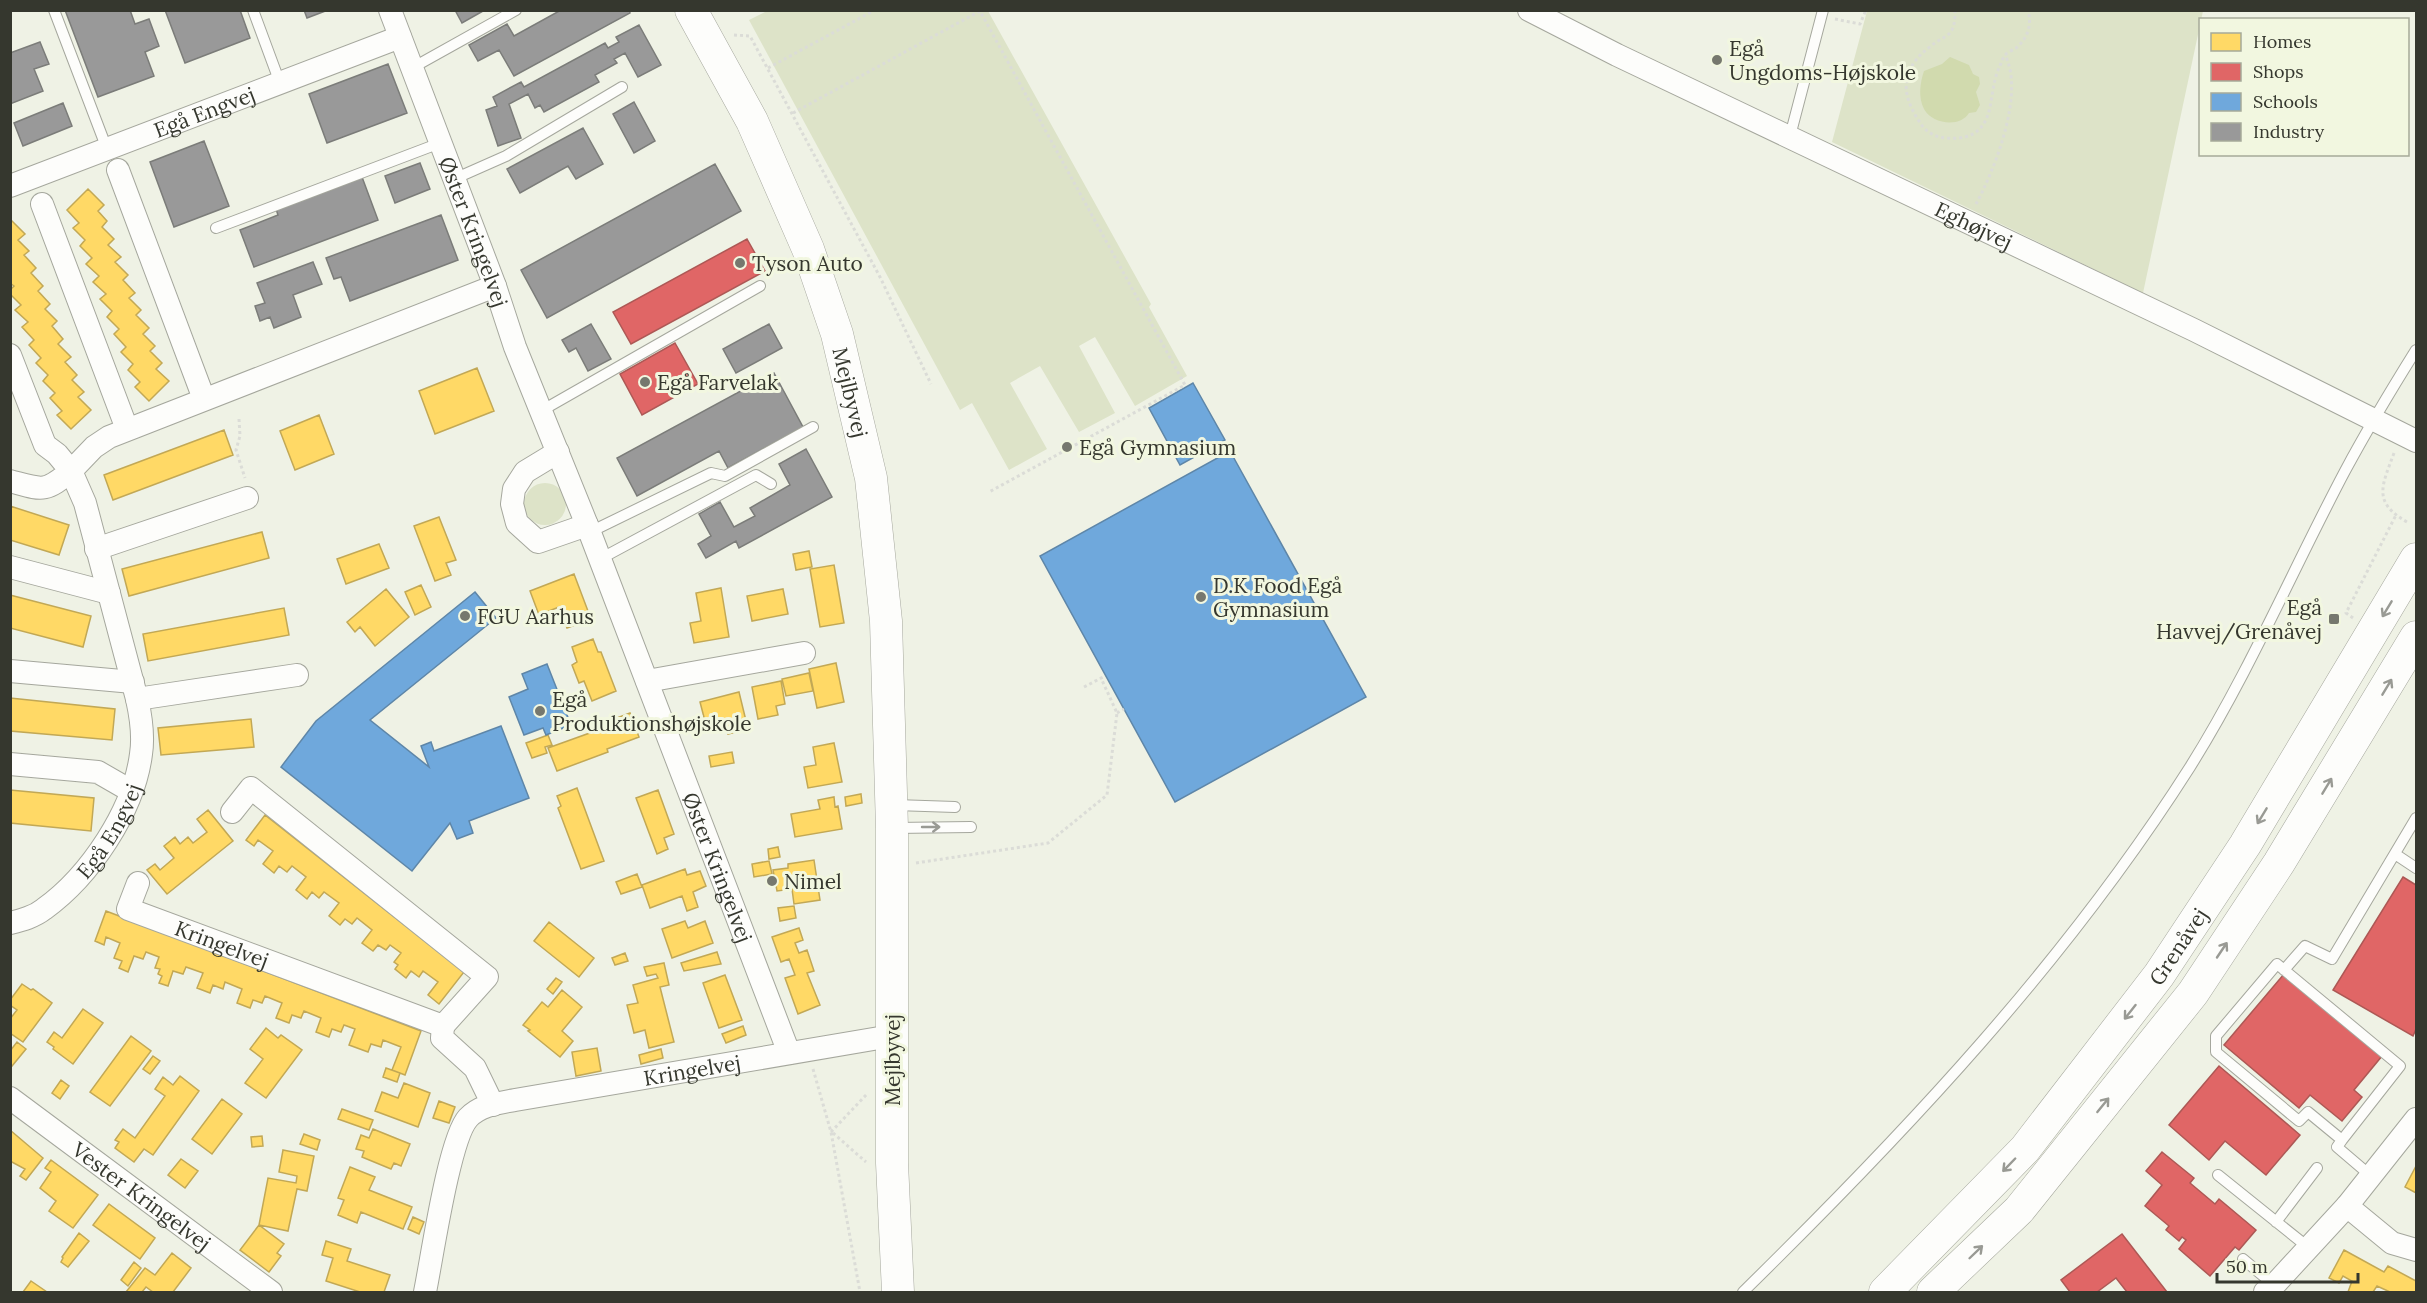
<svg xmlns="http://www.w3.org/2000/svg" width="2427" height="1303" font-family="Lora,serif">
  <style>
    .green { fill: #dde3c8 }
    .water { fill: #d1daae }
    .homes { fill: #ffd966; stroke: #c2a855; stroke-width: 1.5 }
    .shops { fill: #e06666; stroke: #ad5855; stroke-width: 1.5 }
    .schools { fill: #6fa8dc; stroke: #5e86a8; stroke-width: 1.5 }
    .industry { fill: #999; stroke: #7b7c79; stroke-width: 1.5 }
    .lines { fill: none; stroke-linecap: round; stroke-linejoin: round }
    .lane-casing { stroke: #a5a79d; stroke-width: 12 }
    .street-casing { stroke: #a5a79d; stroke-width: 24 }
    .secondary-casing { stroke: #a5a79d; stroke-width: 33 }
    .path { stroke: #dbdcd7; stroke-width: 3; stroke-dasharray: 3 3; stroke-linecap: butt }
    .lane { stroke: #fdfdfb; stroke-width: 10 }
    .street { stroke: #fdfdfb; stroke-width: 22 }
    .secondary { stroke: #fdfdfb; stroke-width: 32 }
    .oneway { stroke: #999a94 }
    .poi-dot { fill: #76786e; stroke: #f2f7e0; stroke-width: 2 }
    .labels { text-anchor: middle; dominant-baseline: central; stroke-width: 6; stroke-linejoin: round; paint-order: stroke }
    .poi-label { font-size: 21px; fill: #35372e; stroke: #f2f7e0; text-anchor: start }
    .street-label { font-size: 21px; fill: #35372e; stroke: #f2f7e0 }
  </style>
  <rect width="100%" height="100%" fill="#eff2e5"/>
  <path class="green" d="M767 11H988L1151 304 1149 307 1187 376 1135 406 1095 337 1079 346 1115 413 1079 432 1040 366 1010 383 1047 449 1009 470 972 403 960 410 749 20Z
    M1867 11H2203L2143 293 1832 142Z
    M524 504a21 21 0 1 1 42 0a21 21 0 1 1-42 0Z"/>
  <path class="water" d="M1950 57 1969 65 1973 74 1979 77 1980 84 1976 92 1980 105 1976 112 1969 113C1960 128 1932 124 1924 109 1918 97 1920 83 1924 71L1942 64Z"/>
  <path class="homes" d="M88 189 104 205 98 211 107 221 102 227 114 239 108 245 121 257 115 262 128 275 123 280 135 293 129 298 141 310 136 315 149 328 143 334 155 346 150 351 162 363 156 369 169 381 149 401 135 387 140 382 128 370 133 364 121 352 126 347 114 334 119 329 107 317 112 311 100 299 106 294 93 282 99 276 86 264 92 258 80 246 85 240 73 228 79 223 67 210Z
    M11 220 25 234 18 240 29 251 24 255 36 268 31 273 43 286 38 291 50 304 45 309 57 321 52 326 63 339 58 344 71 357 65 362 77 375 72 380 84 392 78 397 91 410 71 429 57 415 62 411 50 398 55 393 43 381 48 375 36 363 41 358 29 345 34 340 22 327 28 322 15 310 21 305 10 294V290L14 286 10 283Z
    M477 368 494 411 435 434 419 391Z
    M319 415 334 454 295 470 280 431Z
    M224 430 233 455 113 500 104 475Z
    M10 506 69 525 59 555 10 540Z
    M439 517 456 560 446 563 451 575 435 581 414 526Z
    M262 532 269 558 129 596 122 569Z
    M379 544 389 568 346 584 337 559Z
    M809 551 812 567 796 570 793 554Z
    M834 565 844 623 820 627 810 569Z
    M574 574 591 619 567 628 559 607 539 615 530 591Z
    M421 585 431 607 415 615 405 592Z
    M721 588 729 637 694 643 690 623 701 621 696 593Z
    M386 589 409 617 375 646 360 627 355 632 347 622Z
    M783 589 788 614 752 621 747 596Z
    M10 595 91 616 83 647 10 628Z
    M284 608 289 635 148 661 143 634Z
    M593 639 598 652H601L616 691 592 701 584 681 579 683 572 665 577 662 572 647Z
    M836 663 844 702 817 708 809 669Z
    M809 673 813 691 786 696 782 679Z
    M781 681 785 704 776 706 778 715 758 719 752 687Z
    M739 692 748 729 728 734 724 720 706 725 700 702Z
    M10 698 115 709 112 740 10 731Z
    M630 713 639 737 607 749 608 752 557 771 548 748 598 730 596 726Z
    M251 719 254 747 161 755 158 728Z
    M548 735 552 745 545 747 547 753 532 758 526 743Z
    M834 743 842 782 808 788 804 767 816 765 813 747Z
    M732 752 734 763 711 767 709 756Z
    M577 788 604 861 581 869 558 808 561 806 557 796Z
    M10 790 94 798 91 831 10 823Z
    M658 790 674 834 664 838 668 849 657 854 636 798Z
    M861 794 862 803 846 806 845 797Z
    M834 797 835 807 838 806 842 829 795 837 791 814 820 809 818 800Z
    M208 810 233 841 167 894 147 870 155 864 160 870 174 858 164 846 175 837 180 844 188 837 193 843 207 832 197 819Z
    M265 815 464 972 439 1004 428 995 438 982 423 971 419 977 411 971 406 978 395 969 398 965 394 962 401 953 390 945 386 950 378 945 373 951 362 943 372 930 357 918 352 924 345 919 340 925 329 916 339 903 324 892 319 898 312 892 307 899 296 890 306 877 292 866 287 872 279 866 274 873 263 864 273 851 258 840 254 846 246 840Z
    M778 847 780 857 769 859 768 849Z
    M814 860 820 900 794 904 792 889 777 891 773 870 788 868V864Z
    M769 861 772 874 754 877 752 864Z
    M685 869 687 875 700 871 706 886 693 892 698 907 687 911 682 896 650 908 642 885Z
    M637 874 642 887 621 894 616 882Z
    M794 906 796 918 780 921 778 908Z
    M106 911 421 1031 405 1075 392 1070 401 1047 383 1040 381 1047 371 1044 368 1052 349 1045 355 1029 344 1025 341 1032 332 1029 329 1037 316 1032 321 1018 304 1011 301 1018 292 1015 289 1023 276 1018 282 1003 265 996 262 1003 253 1000 250 1008 237 1003 242 989 225 982 223 989 213 985 210 993 197 988 203 973 186 967 183 974 173 971 168 986 159 983 162 976 158 974 160 969 155 968 159 957 146 952 143 959 134 956 128 972 119 968 122 961 114 958 120 943 106 937 104 945 95 941Z
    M685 921 688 928 705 921 713 943 672 958 662 929Z
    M549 922 594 958 579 977 534 941Z
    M799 928 803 940 795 943 799 953 807 950 814 971 807 973 820 1005 798 1014 785 978 795 975 789 959 781 962 772 937Z
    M717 952 721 964 684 971 681 963Z
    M625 953 628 961 615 965 612 958Z
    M664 963 669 985 660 987 674 1042 649 1048 645 1030 634 1033 627 1005 638 1003 633 985 658 978 656 974 647 976 644 967Z
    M725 975 742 1020 719 1028 703 983Z
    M556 978 562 982 553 994 547 989Z
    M22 984 31 990 33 989 52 1003 23 1042 10 1033V1019L17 1010 10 1005V1000Z
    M562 990 582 1007 562 1031 573 1041 560 1057 528 1031 530 1030 523 1025 542 1002 548 1007Z
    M83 1009 103 1023 73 1064 53 1049 54 1047 47 1042 54 1032 62 1038Z
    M743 1026 746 1035 726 1043 722 1034Z
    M266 1028 278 1038 281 1035 302 1050 266 1098 245 1083 263 1059 250 1049Z
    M131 1036 151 1051 110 1106 90 1092Z
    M17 1042 26 1049 12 1066 10 1065V1051Z
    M597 1048 601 1071 576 1076 572 1052Z
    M661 1049 663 1058 641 1064 639 1055Z
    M153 1056 160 1061 150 1074 143 1069Z
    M386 1068 400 1073 397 1082 383 1077Z
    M180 1076 199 1091 153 1155 144 1149 134 1162 115 1148 119 1142 115 1140 123 1129 135 1138 165 1096 155 1089 163 1077 173 1085Z
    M61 1080 69 1086 60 1099 52 1093Z
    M404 1083 430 1093 418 1127 375 1111 382 1092 398 1098Z
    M222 1099 242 1114 212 1154 192 1139Z
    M439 1101 455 1107 449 1123 433 1118Z
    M342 1109 373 1120 369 1130 338 1119Z
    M373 1129 410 1144 401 1166 394 1163 391 1169 362 1157 364 1151 356 1149 361 1135 369 1138Z
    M10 1130 43 1158 26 1180 20 1176 25 1169 10 1161Z
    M304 1134 320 1140 317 1150 300 1144Z
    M262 1136 263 1146 252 1147 251 1137Z
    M283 1150 314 1156 307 1191 297 1189 288 1231 259 1225 268 1178 296 1183 297 1176 279 1172Z
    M181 1159 198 1171 185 1188 168 1175Z
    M51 1160 98 1195 73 1228 49 1211 56 1201 40 1188 51 1172 45 1168Z
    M2416 1166V1193L2405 1187Z
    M350 1167 375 1177 369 1190 412 1207 403 1229 361 1212 357 1223 338 1215 344 1200 338 1198Z
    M109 1204 155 1238 140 1259 93 1225Z
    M413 1217 424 1222 419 1234 408 1229Z
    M259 1225 284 1244 277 1253 281 1256 269 1272 240 1250Z
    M79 1233 89 1241 68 1267 61 1262 63 1258 62 1257Z
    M326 1241 351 1249 347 1261 390 1275 384 1292H360L326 1281 333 1258 322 1255Z
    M2344 1250 2384 1272 2388 1266 2416 1281V1292H2390L2377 1286 2373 1292H2348L2352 1281 2343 1276 2339 1283 2329 1278Z
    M172 1253 191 1268 173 1292H153L146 1287 142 1292H126L145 1268 155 1275Z
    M134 1262 141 1268 128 1286 121 1280Z
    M31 1281 47 1292H23Z"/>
  <path class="shops" d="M747 239 765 271 631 344 613 312Z
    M675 343 698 384 642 415 620 374Z
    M2403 877 2416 885V1029L2413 1036 2333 990Z
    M2284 974 2382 1056 2354 1090 2362 1097 2342 1121 2310 1095 2299 1108 2224 1045Z
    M2219 1066 2300 1135 2266 1175 2225 1141 2209 1160 2169 1125Z
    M2162 1152 2194 1178 2190 1183 2215 1204 2219 1199 2256 1230 2239 1250 2235 1247 2210 1276 2179 1249 2186 1240 2182 1237 2179 1241 2166 1230 2169 1226 2145 1206 2162 1185 2146 1171Z
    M2122 1234 2167 1292H2127L2116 1278 2097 1292H2070L2061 1280Z"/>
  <path class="schools" d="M1193 383 1225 440 1180 465 1149 408Z
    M1230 451 1366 697 1175 802 1040 556Z
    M475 592 496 618 370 720 429 767 421 746 431 742 434 751 501 726 529 798 469 821 473 833 457 839 450 823 412 871 281 767 316 721Z
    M547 664 571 725 546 735 543 728 524 735 509 697 528 689 522 674Z"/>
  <path class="industry" d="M65 10H130L135 24 149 19 159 46 145 52 154 76 98 97Z
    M165 10H240L250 38 185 63Z
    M304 10H328L307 18Z
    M455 10H482L483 11 462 23Z
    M561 10H629L630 13 514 76 499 50 478 61 469 45 507 24 514 36Z
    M639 25 661 65 638 77 625 53 614 59 617 63 595 75 599 82 544 112 540 105 535 108 528 94 509 104 521 138 498 146 486 110 497 106 493 97 521 82 524 87 605 43 608 48 619 42 616 37Z
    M40 42 49 64 34 69 43 91 10 104V53Z
    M388 64 407 113 327 143 309 94Z
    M634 102 655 141 634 153 613 114Z
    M63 103 72 126 23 146 14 123Z
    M583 128 603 164 576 179 568 166 520 193 507 169Z
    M204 141 229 206 174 227 150 162Z
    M420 163 430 189 395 203 385 176Z
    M715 164 741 211 547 318 521 270Z
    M362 177 378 220 254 267 240 230 278 215 276 209Z
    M441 215 458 260 350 301 341 277 334 279 326 258Z
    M313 262 322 284 293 295 301 317 274 328 270 317 260 321 255 306 265 303 257 283Z
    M591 324 611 359 588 371 576 348 569 352 562 340Z
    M769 324 782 348 736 373 723 349Z
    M774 373 803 427 728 468 719 451 637 496 617 458Z
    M806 449 832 497 739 548 736 541 706 558 698 544 711 536 699 514 720 502 734 527 755 516 750 508 790 485 779 464Z"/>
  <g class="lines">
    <g class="lane-casing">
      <path id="lane" d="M54 10 107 149
        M253 10 280 83
        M412 68 516 10
        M1790 136 1823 10
        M454 179 506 156 622 87
        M216 228 440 143
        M541 411 760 286
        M590 532 711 473 725 476 813 427
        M600 559 756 475 771 484
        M895 805 955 807
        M895 828 971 827
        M2395 854 2416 868
        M2284 970 2305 946 2332 959 2416 818
        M2342 1140 2308 1112 2299 1121 2216 1052V1036L2277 964 2400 1066 2342 1140 2337 1147 2371 1176
        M2218 1175 2309 1248
        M2276 1222 2317 1168
        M2243 1259 2274 1285
        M1743 1292C1907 1131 2066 962 2190 767 2249 673 2293 569 2345 471 2367 430 2391 390 2416 350"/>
    </g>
    <g class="street-casing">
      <g id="street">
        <path id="s1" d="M390 10 495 286 515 347 587 525 789 1053"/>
        <path id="s2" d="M1529 10 1617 55 2194 330 2416 441"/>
        <path d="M118 170 204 399"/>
        <path id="s3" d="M10 186 400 37"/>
        <path d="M42 204 127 429"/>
        <path d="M10 355 45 445 57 454 71 471C44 493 43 490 10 481"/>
        <path d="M558 452 525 472 514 489 512 504 517 523 538 542 587 525"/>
        <path d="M96 549 247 498"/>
        <path d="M10 567 109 593"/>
        <path d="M10 671 133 682"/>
        <path d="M647 681 804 653"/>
        <path d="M137 699 297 675"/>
        <path d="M10 764 98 772 131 791"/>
        <path id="s4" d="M138 883 128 909 443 1026 487 977 251 788 232 812"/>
        <path id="s5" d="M10 923C22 920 34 917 44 909 90 876 134 810 141 754 144 735 141 717 137 699L85 503 71 471 94 447 109 437 495 286"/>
        <path d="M443 1026 442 1038 475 1068 493 1105"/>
        <path id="s6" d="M10 1098 271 1292"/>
        <path d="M2347 1206 2392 1243 2416 1250"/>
        <path id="s7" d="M425 1292C432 1258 449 1139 468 1118 480 1105 499 1103 515 1100L891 1036"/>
        <path d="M2265 1292 2277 1282 2347 1206 2416 1119"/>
      </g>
    </g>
    <g class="secondary-casing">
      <g id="secondary">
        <path id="s8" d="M691 10 752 121 808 249 837 334 871 478 886 621 892 828V1163L898 1292"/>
        <path id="s9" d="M1885 1292 2025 1149 2159 975 2245 845 2416 559"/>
        <path d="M1933 1292 2019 1210 2193 993 2279 863 2416 637"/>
      </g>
    </g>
    <path class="path" d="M1955 10C1955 18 1955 26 1950 33 1945 38 1936 41 1931 46 1909 62 1899 82 1912 109 1917 118 1922 129 1932 134 1939 138 1950 139 1959 138 1998 133 1987 93 1999 68 2001 64 2002 59 2005 55 2008 52 2013 50 2016 48 2028 38 2032 25 2028 10
      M1835 19 1860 24 1866 10
      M734 35 750 36 880 277 931 384
      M768 68 875 10
      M793 113 980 11 1185 385 989 492
      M1976 204C1995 169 2025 93 2005 55
      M239 419 240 436 236 450 245 478
      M2394 453C2382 486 2372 502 2407 522
      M2353 618 2346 613 2396 515
      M1084 687 1105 676
      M1117 713 1124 709
      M916 863 1048 843 1107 795 1117 713 1101 678
      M813 1069 831 1132 860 1292
      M831 1132 867 1094
      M833 1133 866 1162"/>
    <use href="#lane" class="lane"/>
    <use href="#street" class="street"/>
    <use href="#secondary" class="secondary"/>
  </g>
  <defs><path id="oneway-shaft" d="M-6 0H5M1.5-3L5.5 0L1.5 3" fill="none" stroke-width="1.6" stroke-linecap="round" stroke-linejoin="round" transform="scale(1.5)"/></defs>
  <g class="oneway">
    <use href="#oneway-shaft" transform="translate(2387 609) rotate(121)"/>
    <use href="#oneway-shaft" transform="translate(2387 687) rotate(-59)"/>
    <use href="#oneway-shaft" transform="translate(2327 786) rotate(-59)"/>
    <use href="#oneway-shaft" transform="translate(2262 816) rotate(121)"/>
    <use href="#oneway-shaft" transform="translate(931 827)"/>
    <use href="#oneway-shaft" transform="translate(2222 950) rotate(-56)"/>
    <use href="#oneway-shaft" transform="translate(2130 1012) rotate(128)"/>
    <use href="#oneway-shaft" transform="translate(2103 1105) rotate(-51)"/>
    <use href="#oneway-shaft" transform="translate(2009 1165) rotate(134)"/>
    <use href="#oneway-shaft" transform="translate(1976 1252) rotate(-44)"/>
  </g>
  <g class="poi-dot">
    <circle cx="1717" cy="60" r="6"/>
    <circle cx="740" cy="263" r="6"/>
    <circle cx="645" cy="382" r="6"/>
    <circle cx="1067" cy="447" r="6"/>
    <circle cx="1201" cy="597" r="6"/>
    <circle cx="465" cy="616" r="6"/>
    <rect x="2328" y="613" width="12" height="12" rx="3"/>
    <circle cx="540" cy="711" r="6"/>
    <circle cx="772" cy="881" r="6"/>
  </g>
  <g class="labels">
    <g class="poi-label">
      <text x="1729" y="48">Egå<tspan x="1729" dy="24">Ungdoms-Højskole</tspan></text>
      <text x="752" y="263">Tyson Auto</text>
      <text x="657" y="382">Egå Farvelak</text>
      <text x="1079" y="447">Egå Gymnasium</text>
      <text x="1213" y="585">D.K Food Egå<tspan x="1213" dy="24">Gymnasium</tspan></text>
      <text x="2322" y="607" text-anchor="end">Egå<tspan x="2322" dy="24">Havvej/Grenåvej</tspan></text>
      <text x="477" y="616">FGU Aarhus</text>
      <text x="552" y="699">Egå<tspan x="552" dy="24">Produktionshøjskole</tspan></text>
      <text x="784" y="881">Nimel</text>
    </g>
    <g class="street-label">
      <text stroke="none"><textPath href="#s3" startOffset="208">Egå Engvej</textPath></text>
      <text stroke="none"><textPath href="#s2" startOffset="494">Eghøjvej</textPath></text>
      <text stroke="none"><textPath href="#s1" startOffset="237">Øster Kringelvej</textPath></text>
      <text stroke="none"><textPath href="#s8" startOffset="416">Mejlbyvej</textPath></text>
      <text stroke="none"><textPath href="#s5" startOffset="140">Egå Engvej</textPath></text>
      <text stroke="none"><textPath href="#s1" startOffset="918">Øster Kringelvej</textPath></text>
      <text stroke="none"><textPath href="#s4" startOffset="128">Kringelvej</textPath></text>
      <text stroke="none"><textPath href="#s9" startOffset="454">Grenåvej</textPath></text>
      <text transform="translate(892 1060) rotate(-90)">Mejlbyvej</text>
      <text stroke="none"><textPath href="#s7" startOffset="411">Kringelvej</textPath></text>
      <text stroke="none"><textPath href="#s6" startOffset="164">Vester Kringelvej</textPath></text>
    </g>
  </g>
  <rect width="2427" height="1303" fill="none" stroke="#35372e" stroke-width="24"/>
  <rect x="2199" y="18" width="210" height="138" fill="#f2f7e0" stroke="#a6aa99" stroke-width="1.5"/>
  <rect x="2211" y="33" width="30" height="18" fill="#ffd966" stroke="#a6aa99" stroke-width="1.5"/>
  <text x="2253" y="48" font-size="18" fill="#35372e">Homes</text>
  <rect x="2211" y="63" width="30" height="18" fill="#e06666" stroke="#a6aa99" stroke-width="1.5"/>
  <text x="2253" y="78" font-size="18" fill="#35372e">Shops</text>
  <rect x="2211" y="93" width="30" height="18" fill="#6fa8dc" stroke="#a6aa99" stroke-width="1.5"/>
  <text x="2253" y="108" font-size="18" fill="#35372e">Schools</text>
  <rect x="2211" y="123" width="30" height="18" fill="#999999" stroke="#a6aa99" stroke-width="1.5"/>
  <text x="2253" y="138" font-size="18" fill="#35372e">Industry</text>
  <path d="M2217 1273v9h141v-9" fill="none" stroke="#35372e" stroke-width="3"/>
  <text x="2226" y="1273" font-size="18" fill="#35372e" stroke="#f2f7e0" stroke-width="4.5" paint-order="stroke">50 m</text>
</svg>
